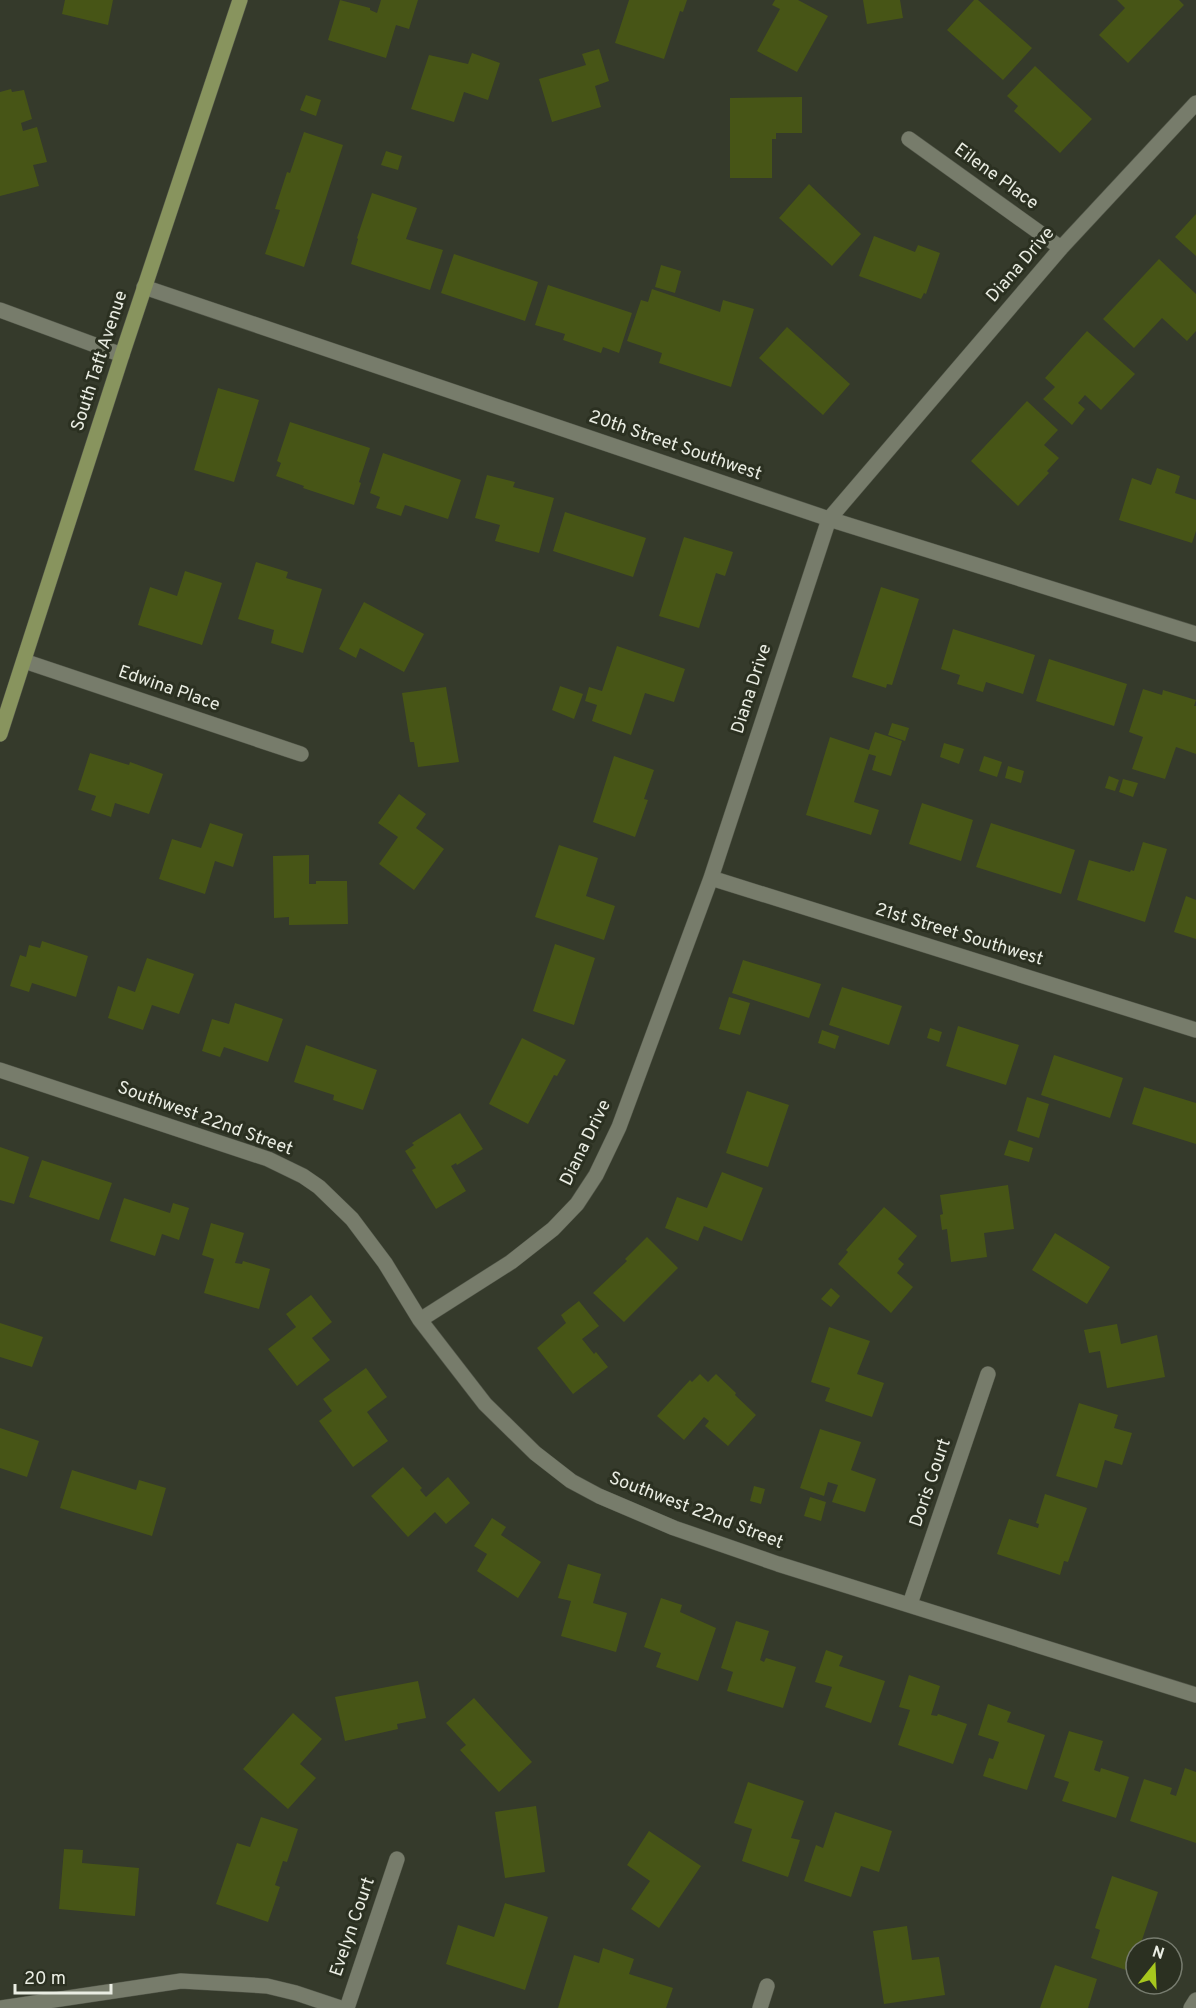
<svg xmlns="http://www.w3.org/2000/svg" width="1196" height="2008" font-family="Overpass,sans-serif">
  <style>
    .building { fill: #475516 }
    .lines { fill: none; stroke-linecap: round; stroke-linejoin: round }
    .minor-casing { stroke: #525649; stroke-width: 16 }
    .secondary-casing { stroke: #525649; stroke-width: 16 }
    .minor { stroke: #777c6b; stroke-width: 15 }
    .secondary { stroke: #88945e; stroke-width: 15 }
    .labels { text-anchor: middle; dominant-baseline: central; stroke-width: 6; stroke-linejoin: round; paint-order: stroke }
    .street-label { font-size: 18px; fill: #eaede3; stroke: #2b3021 }
  </style>
  <rect width="100%" height="100%" fill="#353a2b"/>
  <path class="building" d="M65 0H113L108 25 62 14Z
    M340 0 370 8V10L377 13 381 0H418L409 29 396 25 386 58 328 40Z
    M629 0H687L683 12 680 11 664 59 615 43Z
    M775 0H798L828 16 797 72 757 51 780 9 772 5Z
    M863 0H900L903 18 867 24Z
    M974 0H978L1032 48 1003 80 947 30Z
    M1117 0H1179L1184 5 1128 63 1099 35 1125 8Z
    M599 49 609 81 595 86 601 107 552 122 539 79 586 65 582 54Z
    M472 53 500 63 488 100 464 92 454 122 411 109 429 55 468 64Z
    M1035 66 1092 119 1060 153 1014 111 1018 106 1007 96Z
    M11 89 12 92 24 90 32 119 21 123 23 131 37 127 47 162 33 165 39 186 0 196V92Z
    M306 95 321 100 316 116 300 110Z
    M802 97V133H776V139H772V178H730V98Z
    M304 132 343 145 304 267 265 254 280 210 275 209 287 172 290 173Z
    M386 151 402 156 398 170 381 165Z
    M809 184 861 234 832 266 779 218Z
    M372 193 417 208 406 239 443 250 430 290 351 264 358 239 357 238Z
    M1196 214V256L1175 237Z
    M874 236 915 252 918 245 940 253 926 294 924 293 921 299 859 276Z
    M454 254 538 282 525 321 441 293Z
    M1159 259 1196 294V331L1187 341 1162 318 1134 348 1103 319Z
    M661 265 681 271 675 293 655 287Z
    M548 285 632 313 619 353 603 347 601 353 563 340 565 334 535 325Z
    M652 289 720 312 723 300 754 309 731 387 659 363 662 353 627 341 641 300 648 302Z
    M787 327 850 384 823 415 759 358Z
    M1087 331 1135 374 1101 410 1085 395 1078 403 1085 409 1072 425 1043 399 1055 387 1045 378Z
    M218 388 259 400 234 482 194 470Z
    M1027 401 1058 430 1044 445 1059 458 1047 471 1049 473 1018 506 971 461Z
    M290 422 370 448 359 482 361 483 354 505 303 488 304 486 276 476 281 463 277 461Z
    M383 453 461 480 448 519 405 505 401 516 376 508 380 497 370 493Z
    M1157 468 1180 476 1175 493 1196 500V531L1192 543 1119 520 1132 478 1151 485Z
    M487 475 515 482 513 487 554 498 539 553 495 541 500 525 475 518Z
    M565 512 646 538 633 577 553 551Z
    M684 537 733 552 725 576 716 573 699 628 659 616Z
    M256 562 288 572 286 578 322 589 303 653 271 643 274 630 238 619Z
    M185 571 222 583 202 645 138 625 150 587 177 596Z
    M881 587 919 599 892 685 887 684 886 688 852 677Z
    M364 602 424 634 404 672 360 648 356 658 339 649Z
    M953 629 1035 655 1023 694 986 682 983 692 957 684 960 675 941 669Z
    M617 646 685 669 674 702 645 693 631 735 592 721 597 705 585 701 589 687 602 691Z
    M1049 659 1127 684 1114 726 1036 701Z
    M560 686 583 694 574 719 552 710Z
    M446 687 459 762 418 767 414 742H410L402 693Z
    M1143 689 1162 695 1163 690 1196 700 1194 706H1196V754L1176 747 1165 779 1132 769 1143 737 1129 732Z
    M892 723 909 728 905 741 888 735Z
    M875 732 902 741 891 776 872 770 876 756 869 754 854 802 879 810 871 835 806 815 830 737 869 750Z
    M944 743 964 749 959 764 940 757Z
    M90 753 129 765 130 762 163 774 149 814 115 803 111 817 91 810 96 796 78 790Z
    M614 756 654 770 644 799 648 800 635 837 593 822Z
    M984 756 1002 762 997 777 979 771Z
    M1008 766 1024 771 1021 783 1005 778Z
    M1109 776 1119 780 1115 791 1105 788Z
    M1123 779 1138 783 1133 797 1119 792Z
    M399 794 426 814 416 828 444 849 414 890 379 864 398 837 378 823Z
    M922 803 973 820 961 861 909 844Z
    M210 823 243 834 233 867 215 861 205 894 159 879 172 839 201 848Z
    M991 823 1075 850 1061 894 976 867Z
    M1143 842 1167 849 1145 922 1077 900 1089 860 1130 872 1131 870 1134 871Z
    M559 845 598 858 586 896 615 906 604 940 535 917Z
    M309 855V884H316V881H347L348 924 289 925V917L274 918 273 856Z
    M1186 896 1196 900V939L1174 932Z
    M42 941 88 956 76 997 32 983 29 992 10 986 20 955 26 957 29 945 40 948Z
    M555 944 595 958 574 1025 533 1011Z
    M147 958 194 974 179 1014 152 1005 143 1030 108 1018 118 986 135 992Z
    M743 960 821 984 809 1018 732 993Z
    M842 987 902 1006 889 1045 829 1025Z
    M729 997 750 1003 740 1035 719 1029Z
    M235 1003 283 1019 268 1062 224 1047 220 1057 202 1051 212 1019 229 1024Z
    M958 1026 1019 1045 1006 1085 946 1066Z
    M930 1028 942 1032 939 1042 927 1038Z
    M822 1030 839 1036 835 1049 818 1043Z
    M522 1038 566 1060 557 1076 554 1075 528 1124 489 1104Z
    M306 1045 377 1070 363 1110 333 1100 334 1095 294 1082Z
    M1054 1055 1123 1078 1110 1118 1041 1095Z
    M1144 1087 1196 1103V1144L1132 1124Z
    M747 1091 789 1105 768 1167 726 1153Z
    M1027 1097 1049 1104 1039 1138 1017 1131Z
    M460 1113 483 1149 457 1165 456 1163 451 1166 466 1191 436 1209 412 1170 416 1168 405 1151 414 1145 412 1143Z
    M1009 1140 1033 1148 1029 1162 1004 1155Z
    M0 1147 29 1157 14 1204 0 1200Z
    M42 1160 112 1183 99 1220 29 1197Z
    M722 1172 763 1188 742 1241 704 1226 698 1241 665 1228 677 1197 707 1208Z
    M1008 1185 1014 1229 984 1233 987 1257 951 1262 947 1229 942 1230 940 1215 943 1214 940 1195Z
    M124 1198 170 1213 173 1203 189 1208 179 1240 162 1234 155 1256 110 1241Z
    M884 1207 917 1236 898 1259 904 1264 897 1273 913 1287 891 1313 838 1264 848 1252 846 1250Z
    M211 1223 244 1233 235 1263 242 1264 243 1261 270 1269 259 1309 204 1293 214 1259 202 1255Z
    M1055 1233 1110 1267 1087 1304 1032 1270Z
    M647 1237 678 1268 624 1322 593 1293 627 1261 625 1259Z
    M831 1288 840 1296 831 1307 821 1299Z
    M311 1295 332 1322 312 1338 330 1360 297 1386 268 1349 296 1327 286 1314Z
    M579 1301 599 1326 582 1339 594 1354 596 1352 608 1367 573 1394 537 1348 566 1323 561 1315Z
    M0 1323 43 1337 32 1367 0 1357Z
    M1117 1324 1121 1344 1157 1335 1165 1377 1107 1388 1100 1351 1089 1353 1084 1330Z
    M829 1327 870 1341 857 1374 884 1383 872 1417 825 1401 830 1388 811 1382Z
    M366 1368 387 1397 367 1412 388 1441 353 1467 319 1421 332 1411 323 1399Z
    M700 1374 708 1382 716 1374 736 1393 735 1395 756 1415 728 1446 705 1426 709 1421 704 1417 684 1440 657 1416 690 1380 692 1382Z
    M1079 1403 1118 1415 1114 1428 1132 1433 1122 1465 1105 1460 1097 1488 1056 1476Z
    M0 1428 39 1441 27 1477 0 1468Z
    M820 1429 861 1442 851 1470 876 1479 865 1512 832 1502 838 1485 828 1482 824 1496 800 1488Z
    M403 1467 422 1488 420 1490 426 1497 448 1477 470 1503 446 1524 435 1512 408 1537 371 1496Z
    M72 1470 136 1490 139 1480 166 1488 152 1536 60 1508Z
    M754 1486 765 1489 761 1504 750 1501Z
    M1045 1494 1087 1508 1068 1562 1064 1561 1060 1575 997 1554 1009 1519 1038 1528 1039 1524 1036 1523Z
    M810 1497 826 1502 821 1521 804 1516Z
    M492 1518 506 1527 501 1535 541 1562 518 1598 477 1571 487 1554 474 1546Z
    M568 1564 601 1574 593 1603 627 1613 616 1652 561 1636 571 1601 558 1598Z
    M661 1598 682 1605 680 1612 716 1628 698 1681 656 1667 661 1653 644 1647Z
    M736 1621 769 1631 760 1660 764 1662 766 1658 796 1667 783 1708 727 1691 733 1672 721 1668Z
    M826 1650 843 1656 839 1666 885 1681 871 1723 825 1707 832 1687 815 1682Z
    M909 1675 940 1686 931 1715 937 1716 938 1714 967 1724 953 1764 898 1745 910 1710 899 1707Z
    M418 1681 426 1718 397 1724 398 1729 345 1741 335 1697Z
    M474 1698 532 1762 499 1792 460 1750 466 1745 446 1723Z
    M988 1704 1011 1712 1007 1722 1045 1735 1027 1790 983 1776 989 1758 993 1759 999 1742 978 1735Z
    M293 1713 322 1739 300 1764 316 1778 288 1809 243 1769Z
    M1069 1731 1103 1741 1094 1770 1100 1772 1101 1768 1129 1777 1116 1818 1062 1801 1069 1782 1054 1777Z
    M1185 1768 1196 1772V1843L1130 1821 1144 1779 1172 1788 1170 1794 1176 1796Z
    M748 1782 804 1801 791 1838 800 1840 788 1877 742 1861 752 1829 734 1823Z
    M536 1806 545 1872 505 1878 495 1812Z
    M835 1812 892 1831 879 1872 861 1866 851 1897 804 1881 816 1845 823 1848Z
    M261 1817 298 1829 287 1862 283 1861 275 1885 280 1887 268 1922 216 1904 237 1843 250 1847Z
    M649 1831 701 1866 659 1928 631 1909 650 1881 627 1865Z
    M64 1849 83 1850 82 1863 139 1868 135 1916 59 1909Z
    M1112 1876 1158 1892 1141 1943 1138 1942 1129 1971 1091 1958 1100 1930 1095 1928Z
    M505 1903 548 1917 525 1990 446 1964 458 1925 494 1937Z
    M907 1926 912 1960 939 1957 945 1995 884 2004 873 1931Z
    M603 1948 634 1959 629 1974 673 1988 666 2008H558L574 1955 599 1963Z
    M1055 1965 1097 1979 1088 2008H1040Z"/>
  <g class="lines">
    <g class="minor-casing">
      <path id="minor" d="M909 139 1061 248
        M144 287 829 519 1196 634
        M0 310 122 355
        M24 661 301 754
        M711 878 1196 1030
        M0 1070 268 1159 303 1176 319 1187 352 1219 385 1263 420 1320 485 1404 535 1453 571 1481 599 1496 674 1528 778 1564 1196 1695
        M420 1320 511 1262 553 1229 577 1204 596 1175 619 1127 711 878 829 519 1061 248 1196 103
        M910 1604 988 1374
        M1 2008 181 1981 267 1986 296 1993 341 2008
        M347 2008 397 1859
        M760 2008 767 1986
        M1191 2008 1196 2000"/>
    </g>
    <g class="secondary-casing">
      <path id="secondary" d="M0 734 122 355 240 0"/>
    </g>
    <use href="#minor" class="minor"/>
    <use href="#secondary" class="secondary"/>
  </g>
  <g class="labels">
    <g class="street-label">
      <text transform="translate(996 177) rotate(36)">Eilene Place</text>
      <text transform="translate(1021 265) rotate(-49)">Diana Drive</text>
      <text transform="translate(100 361) rotate(-72)">South Taft Avenue</text>
      <text transform="translate(675 446) rotate(19)">20th Street Southwest</text>
      <text transform="translate(169 689) rotate(19)">Edwina Place</text>
      <text transform="translate(752 689) rotate(-72)">Diana Drive</text>
      <text transform="translate(959 935) rotate(17)">21st Street Southwest</text>
      <text transform="translate(205 1119) rotate(20)">Southwest 22nd Street</text>
      <text transform="translate(586 1143) rotate(-64)">Diana Drive</text>
      <text transform="translate(931 1483) rotate(-71)">Doris Court</text>
      <text transform="translate(696 1511) rotate(21)">Southwest 22nd Street</text>
      <text transform="translate(353 1927) rotate(-71)">Evelyn Court</text>
    </g>
  </g>
  <g transform="translate(1154 1966) rotate(18)"><circle r="28" fill="#2b3021" stroke="#777c6f" stroke-width="1.5"/>
  <path d="M0-4.5L10 22L0 15L-10 22Z" fill="#a7c71e"/>
  <text y="-9" font-size="16" font-weight="bold" text-anchor="middle" fill="#eaede3">N</text>
  </g>
  <path d="M15 1984v9h96v-9" fill="none" stroke="#eaede3" stroke-width="3"/>
  <text x="24" y="1984" font-size="18" fill="#eaede3" stroke="#2b3021" stroke-width="4.5" paint-order="stroke">20 m</text>
</svg>
